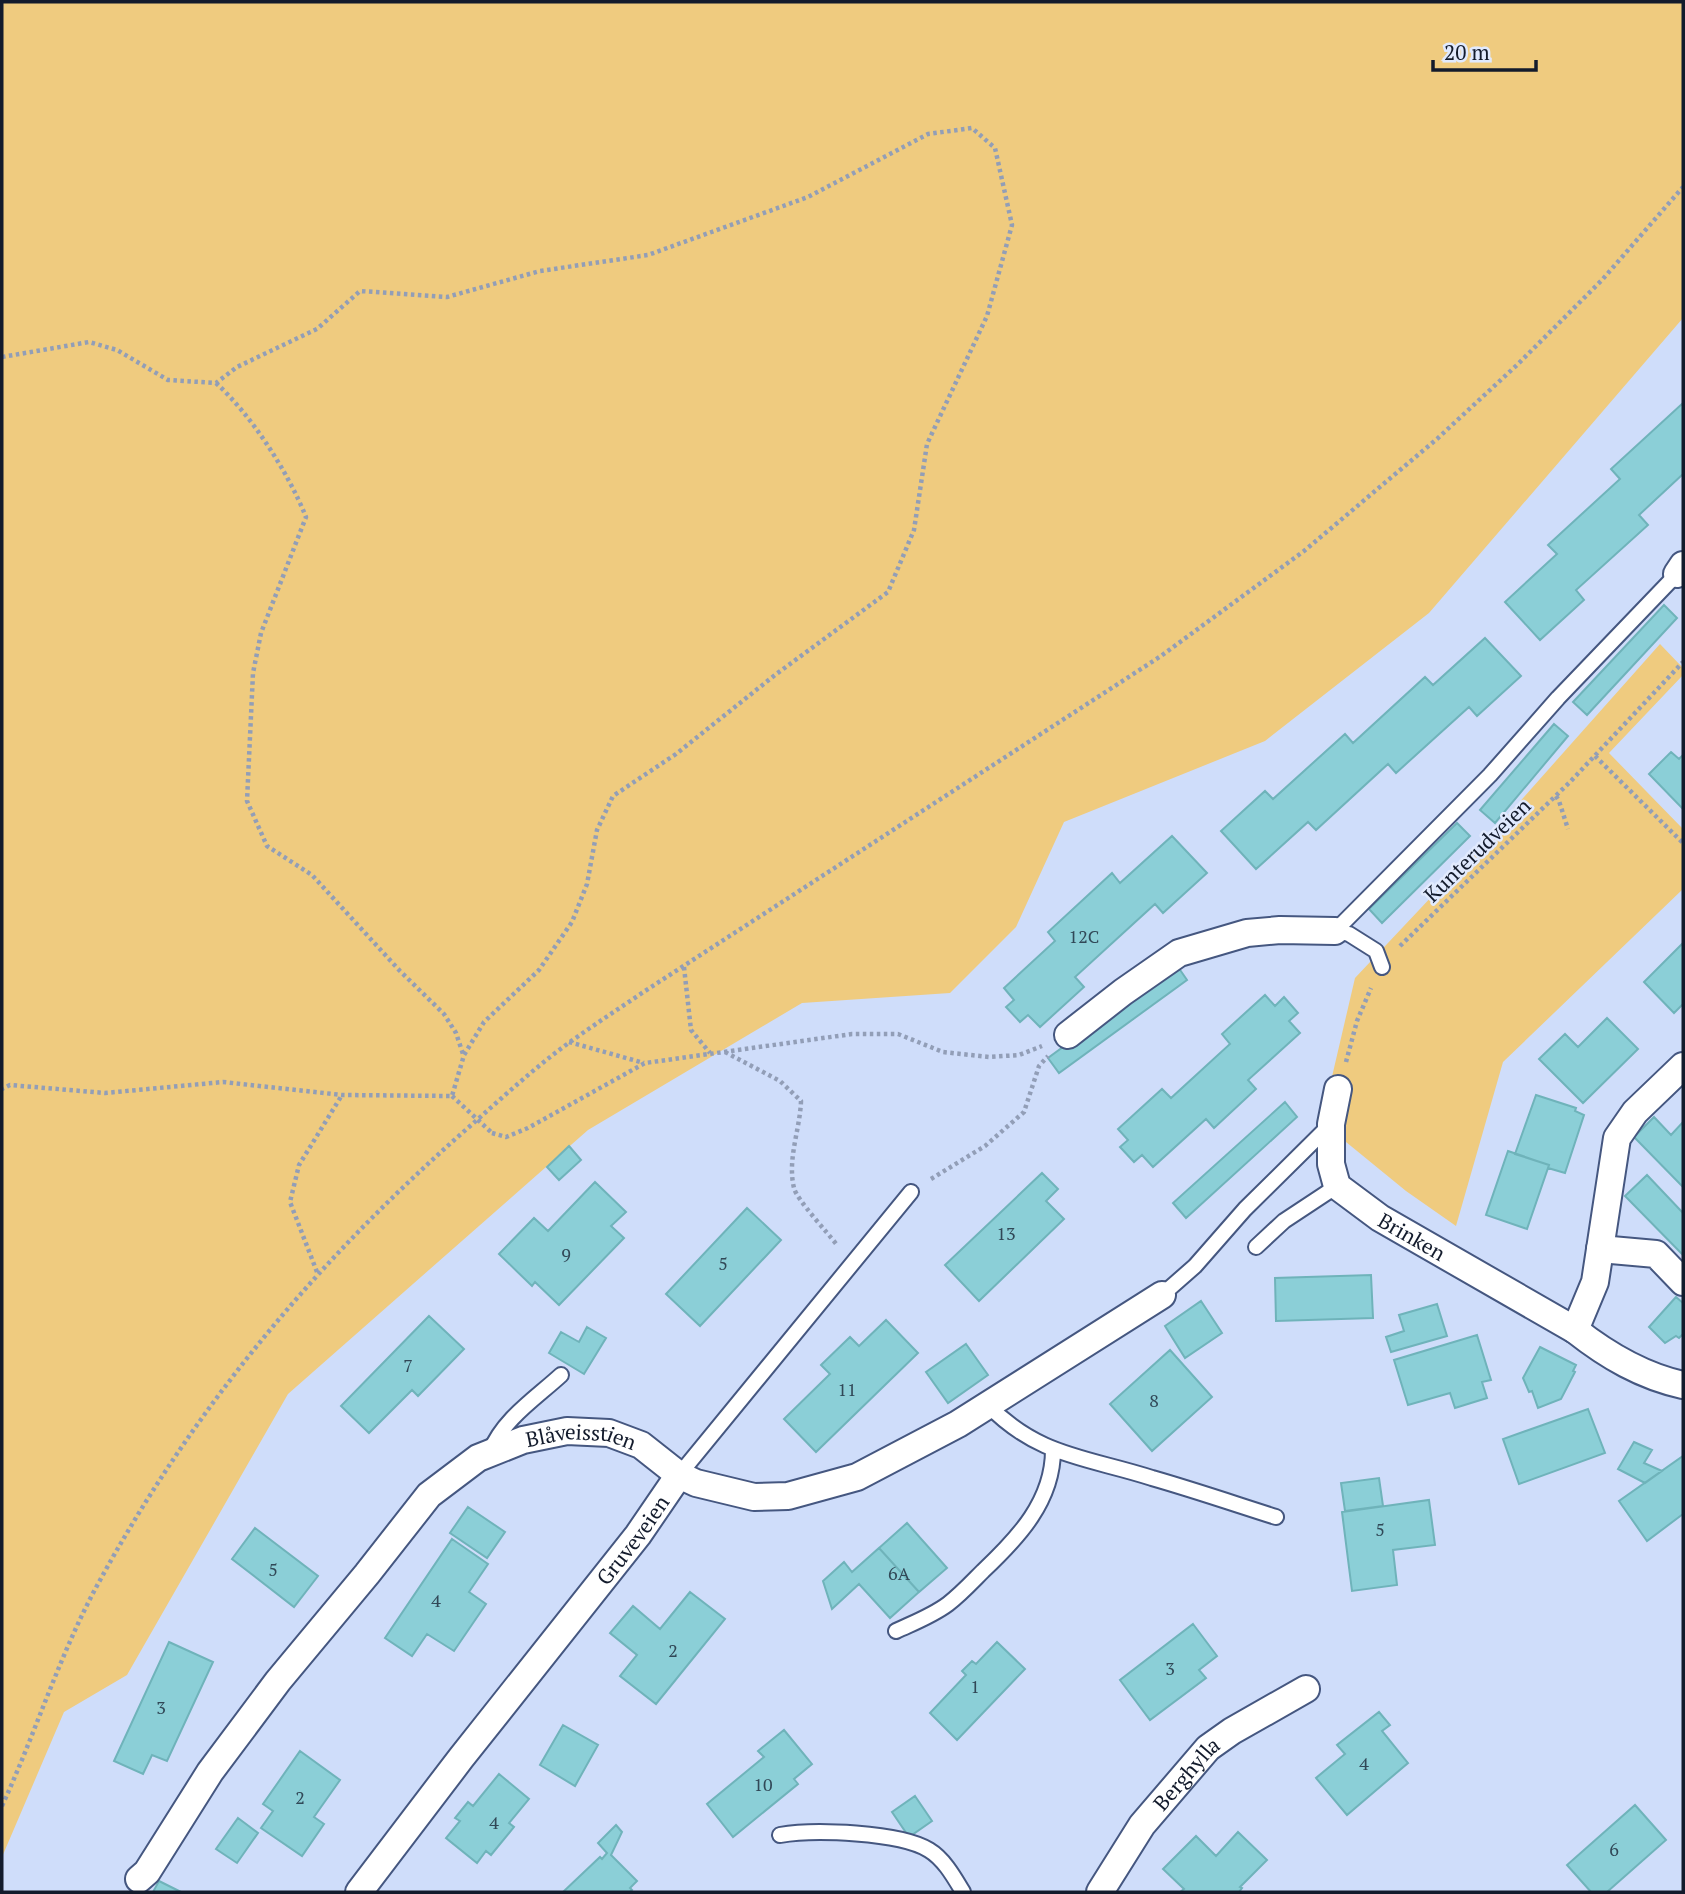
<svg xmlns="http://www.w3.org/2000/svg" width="1685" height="1894" font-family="'PT Serif',serif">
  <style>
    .green { fill: #efcb7f }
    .building { fill: #8bcfd7; stroke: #6fb3ba; stroke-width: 2 }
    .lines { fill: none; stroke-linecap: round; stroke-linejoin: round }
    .lane-casing { stroke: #455780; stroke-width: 18 }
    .street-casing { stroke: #455780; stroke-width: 30 }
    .path { stroke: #929eb7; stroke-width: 4.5; stroke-dasharray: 3.5 3.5; stroke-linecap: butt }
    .lane { stroke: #fff; stroke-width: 14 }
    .street { stroke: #fff; stroke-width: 26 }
    .path-bridge { stroke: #929eb7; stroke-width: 4.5; stroke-dasharray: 3.5 3.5; stroke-linecap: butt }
    .labels { text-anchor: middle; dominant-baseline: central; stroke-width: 5; stroke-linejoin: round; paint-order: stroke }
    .number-label { font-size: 18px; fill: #314857 }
    .street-label { font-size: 21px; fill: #131b2c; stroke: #e1eafe }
  </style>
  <rect width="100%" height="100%" fill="#cfddfa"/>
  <path class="green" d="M2 2H1683V318L1429 613 1265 741 1064 822 1016 927 950 993 802 1003 588 1130 288 1394 127 1675 64 1712 2 1857Z
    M1660 644 1683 668V675L1609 753 1683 829V889L1503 1062 1456 1226 1406 1191 1346 1142 1324 1111 1355 978 1499 825Z"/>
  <path class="building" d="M1683 403V474L1639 515 1648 525 1576 590 1584 600 1540 640 1505 602 1557 554 1548 545 1620 479 1611 469Z
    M1664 605 1677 618 1587 715 1573 702Z
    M1485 638 1521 676 1477 716 1469 707 1396 773 1388 764 1316 830 1308 822 1256 869 1221 831 1265 791 1273 799 1345 734 1353 743 1425 677 1433 685Z
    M1554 724 1568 736 1495 823 1480 810Z
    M1671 752 1679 759 1683 755V809L1649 774Z
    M1457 823 1470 836 1382 923 1369 909Z
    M1172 836 1207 873 1163 913 1155 904 1075 977 1084 987 1040 1027 1028 1015 1020 1022 1006 1007 1014 1000 1004 988 1055 941 1048 932 1112 873 1120 883Z
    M1683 943V1004L1674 1013 1644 982Z
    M1176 964 1187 980 1059 1073 1048 1058Z
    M1265 995 1275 1006 1284 997 1298 1013 1289 1021 1300 1033 1248 1080 1256 1089 1214 1128 1206 1119 1153 1167 1142 1155 1134 1162 1120 1147 1128 1140 1118 1129 1162 1089 1171 1098 1230 1044 1222 1034Z
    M1607 1018 1638 1049 1583 1103 1539 1059 1565 1034 1578 1047Z
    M1536 1095 1576 1108 1575 1111 1584 1115 1565 1173 1548 1168 1549 1165 1515 1154Z
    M1285 1102 1297 1117 1186 1218 1173 1203Z
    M1654 1117 1671 1135 1683 1122V1187L1634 1137Z
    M569 1146 581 1160 559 1180 547 1167Z
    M1508 1151 1549 1165 1527 1229 1486 1215Z
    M1042 1173 1058 1189 1046 1201 1064 1219 979 1301 945 1265Z
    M1647 1175 1683 1213V1255L1625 1196Z
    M595 1182 626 1212 611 1226 624 1238 559 1305 535 1282 532 1286 499 1254 534 1218 548 1231Z
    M747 1208 781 1240 700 1326 666 1294Z
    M1371 1275 1373 1318 1276 1321 1275 1278Z
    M1676 1297 1683 1303V1334L1679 1338 1676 1336 1665 1343 1649 1327Z
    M1201 1301 1222 1333 1185 1358 1165 1326Z
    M1437 1304 1447 1336 1391 1352 1386 1337 1404 1331 1399 1315Z
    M429 1316 464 1349 418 1396 412 1390 369 1433 341 1406Z
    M886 1320 918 1353 816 1452 784 1419 830 1374 821 1365 850 1337 859 1346Z
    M587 1327 606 1338 584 1374 549 1353 561 1332 579 1342Z
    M1477 1335 1491 1380 1482 1382 1487 1398 1455 1408 1450 1393 1408 1405 1394 1360Z
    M966 1344 988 1375 948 1403 926 1372Z
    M1540 1347 1576 1365 1573 1371 1575 1372 1561 1399 1538 1408 1532 1391 1529 1392 1523 1378Z
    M1170 1350 1212 1397 1152 1451 1110 1404Z
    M1588 1409 1605 1453 1519 1484 1503 1439Z
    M1634 1442 1652 1450 1644 1463 1662 1471 1645 1483 1618 1469Z
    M1683 1456V1514L1647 1541 1619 1501Z
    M1379 1478 1383 1506 1345 1511 1341 1483Z
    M1429 1500 1435 1545 1393 1550 1397 1585 1352 1591 1342 1512Z
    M468 1507 505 1532 487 1558 450 1533Z
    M907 1523 947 1568 919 1592 879 1548Z
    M255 1528 318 1576 294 1607 232 1559Z
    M452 1539 488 1564 469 1592 486 1604 454 1651 427 1634 412 1656 385 1638Z
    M879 1548 919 1592 890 1618 859 1584 832 1609 823 1581 844 1562 852 1572Z
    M690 1592 725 1619 656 1704 620 1676 637 1655 610 1633 633 1606 660 1629Z
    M1193 1624 1217 1656 1199 1670 1206 1678 1150 1720 1120 1680Z
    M169 1642 213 1662 167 1761 152 1755 143 1774 114 1761Z
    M997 1642 1025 1669 957 1740 930 1713 966 1675 962 1671 972 1661 976 1664Z
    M1379 1712 1390 1725 1382 1731 1408 1763 1347 1815 1316 1778 1345 1754 1337 1745Z
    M563 1725 598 1745 575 1786 540 1765Z
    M784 1730 812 1764 794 1779 798 1784 733 1837 707 1804 764 1757 758 1751Z
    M300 1751 340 1780 314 1817 324 1824 302 1856 261 1828 273 1811 263 1804Z
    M499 1774 529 1799 509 1823 514 1827 491 1855 486 1851 477 1863 446 1838 460 1821 455 1818 468 1802 473 1806Z
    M915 1796 932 1821 909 1837 892 1812Z
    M1635 1805 1666 1840 1607 1892H1591L1567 1865Z
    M238 1818 258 1833 237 1863 216 1849Z
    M616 1825 622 1832 611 1855 637 1881 630 1888 632 1890 630 1892H563L600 1857 602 1859 607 1853 598 1843Z
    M1238 1832 1267 1860 1240 1887 1242 1888 1239 1892H1180L1184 1889 1163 1869 1196 1836 1216 1856Z
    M159 1881 181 1892H153Z"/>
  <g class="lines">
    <g class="lane-casing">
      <path id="lane" d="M1382 967 1376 951 1349 934 1335 931 1490 775 1558 698 1677 574 1682 577
        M1256 1247 1284 1221 1337 1186
        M1162 1295 1195 1266 1245 1209 1331 1124
        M987 1404C1038 1457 1087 1457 1152 1478 1194 1490 1235 1504 1276 1517
        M490 1452C503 1419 536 1398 561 1375
        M679 1475 911 1192
        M896 1631C913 1623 932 1616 948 1604 961 1594 972 1582 983 1571 1018 1538 1053 1501 1053 1450
        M780 1835C813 1829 900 1832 929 1850 944 1859 954 1877 963 1892"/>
    </g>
    <g class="street-casing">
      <g id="street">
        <path d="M1677 574 1683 565"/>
        <path d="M1068 1035 1123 992 1179 953 1247 933 1280 930 1335 931"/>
        <path id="s1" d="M1338 1089 1331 1124V1164L1337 1186 1380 1218 1575 1330C1608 1356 1642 1376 1683 1385"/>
        <path d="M1600 1249 1656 1254 1683 1282"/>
        <path d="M1575 1330 1595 1282 1617 1138 1635 1112 1683 1066"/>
        <path id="s2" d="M139 1879 147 1872 210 1772 278 1681 367 1574 429 1495 478 1458 523 1440 567 1431 609 1433 641 1445 679 1475 696 1483 754 1497 788 1496 857 1477 958 1424 1162 1295"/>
        <path id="s3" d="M359 1892 461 1758 638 1535 679 1475"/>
        <path id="s4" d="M1100 1892 1142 1825 1208 1748 1232 1731 1306 1689"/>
      </g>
    </g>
    <path class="path" d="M2 357 89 342 117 350 168 380 216 383 237 367 317 329 360 291 447 297 540 271 648 255 808 197 928 134 972 128 995 148 1012 225 987 316 927 444 914 530 888 592 775 675 676 754 613 796 597 830 587 884 572 922 539 970 484 1022 464 1055 452 1096 342 1095 223 1082 105 1093 10 1085 2 1089
      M216 383C252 416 288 472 306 517L261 633 253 673 247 801 267 846 312 875 400 971 444 1014 456 1033 463 1054
      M1595 756 1683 843
      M1556 796 1559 801 1568 829
      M1400 946 1570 782 1683 662
      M684 967 691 1030 710 1053
      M569 1042 644 1063
      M725 1052 780 1081 801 1101C800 1130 787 1159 794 1188 797 1200 828 1233 837 1245
      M1346 1062 1357 1021 1371 988
      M492 1133 506 1137 528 1128 645 1063 852 1034H898L943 1052 989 1057 1019 1055 1042 1046
      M931 1179 985 1146 1024 1112 1039 1066 1048 1056
      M317 1272 290 1202 299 1165 342 1095
      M2 1806C36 1732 60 1653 99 1582 195 1406 318 1259 469 1127 502 1098 534 1068 570 1042 595 1024 620 1008 645 991L1161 656 1304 551 1438 438 1517 365 1602 280 1683 187"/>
    <use href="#lane" class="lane"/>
    <use href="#street" class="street"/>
    <path class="path-bridge" d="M452 1096 492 1133"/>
  </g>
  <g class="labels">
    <g class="number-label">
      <text x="1084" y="936">12C</text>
      <text x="1006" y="1233">13</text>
      <text x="566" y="1254">9</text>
      <text x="723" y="1263">5</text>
      <text x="408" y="1365">7</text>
      <text x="847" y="1389">11</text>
      <text x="1154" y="1400">8</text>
      <text x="1380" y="1529">5</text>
      <text x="273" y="1569">5</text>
      <text x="899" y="1573">6A</text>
      <text x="436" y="1600">4</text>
      <text x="673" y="1650">2</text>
      <text x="1170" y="1668">3</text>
      <text x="975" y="1686">1</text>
      <text x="161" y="1707">3</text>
      <text x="1364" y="1763">4</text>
      <text x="763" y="1784">10</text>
      <text x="300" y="1797">2</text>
      <text x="494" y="1822">4</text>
      <text x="1614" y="1849">6</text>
    </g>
    <g class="street-label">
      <text transform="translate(1477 850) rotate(-44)">Kunterudveien</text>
      <text stroke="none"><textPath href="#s1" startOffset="189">Brinken</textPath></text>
      <text stroke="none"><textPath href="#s2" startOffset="651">Blåveisstien</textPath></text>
      <text stroke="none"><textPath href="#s3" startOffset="446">Gruveveien</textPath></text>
      <text stroke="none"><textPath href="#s4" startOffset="147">Berghylla</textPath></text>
    </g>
  </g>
  <rect width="1685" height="1894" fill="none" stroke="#131b2c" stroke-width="7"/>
  <path d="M1433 60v10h103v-10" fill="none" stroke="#131b2c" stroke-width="3.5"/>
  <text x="1444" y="60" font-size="21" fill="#131b2c" stroke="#e1eafe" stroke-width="5" paint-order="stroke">20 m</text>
</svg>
